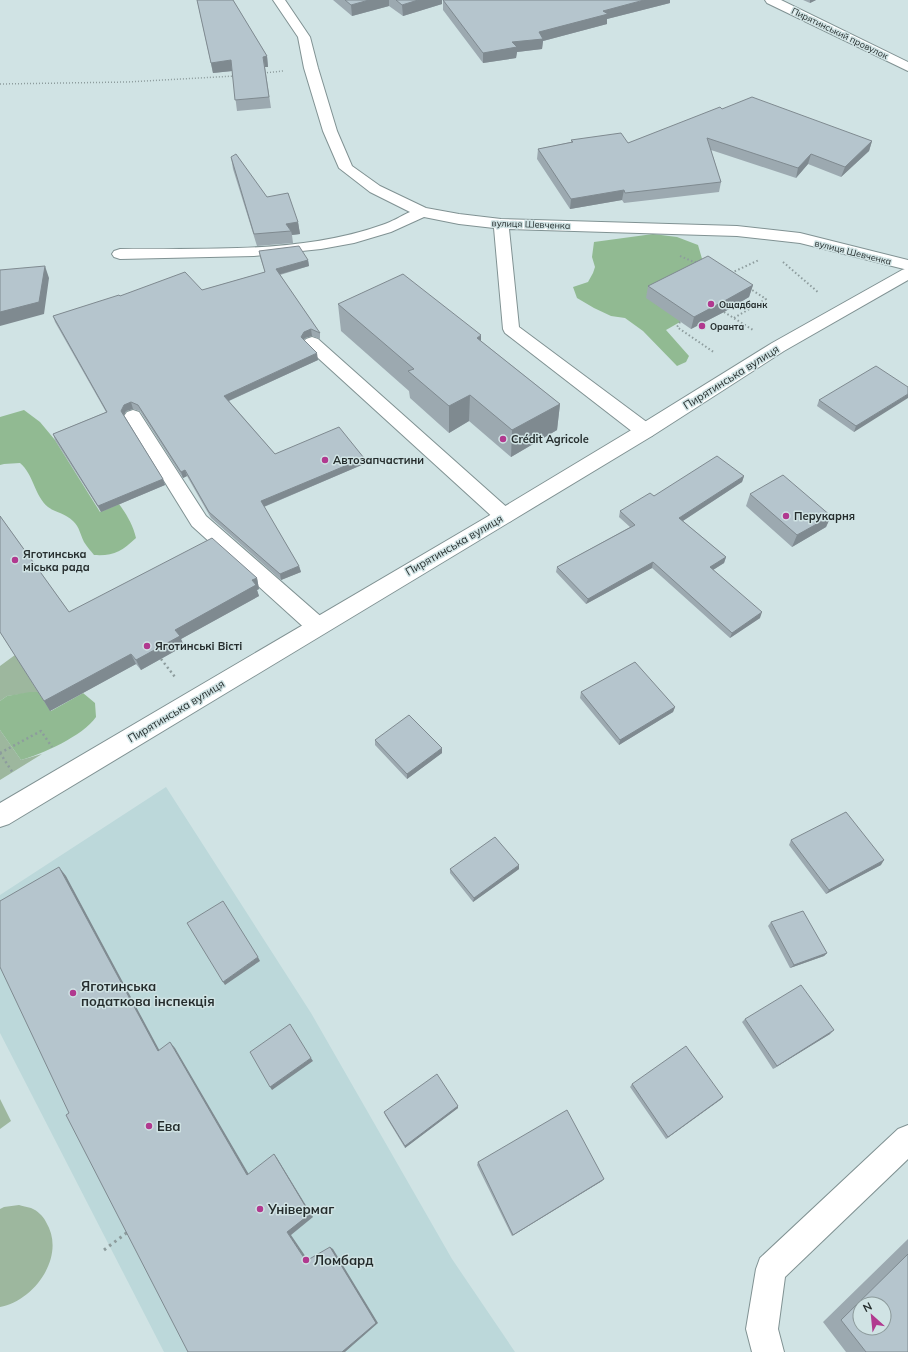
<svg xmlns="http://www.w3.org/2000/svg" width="908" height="1352" font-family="Mulish,sans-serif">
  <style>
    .built { fill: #bcd8da }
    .green { fill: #9db79e }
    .forest { fill: #91ba92 }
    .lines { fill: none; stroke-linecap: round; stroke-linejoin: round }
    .minor-casing { stroke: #809293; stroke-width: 2 }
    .major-casing { stroke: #809293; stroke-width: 2 }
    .path-far3 { stroke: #8d9c9d; stroke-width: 1.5; stroke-dasharray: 1 2; stroke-linecap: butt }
    .path-far2 { stroke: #8d9c9d; stroke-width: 2; stroke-dasharray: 1.5 2.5; stroke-linecap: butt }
    .path-far1 { stroke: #8d9c9d; stroke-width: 2.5; stroke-dasharray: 2 3; stroke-linecap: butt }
    .path { stroke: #8d9c9d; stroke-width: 3; stroke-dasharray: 2.5 4; stroke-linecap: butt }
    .minor { fill: #fff; fill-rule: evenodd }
    .major { fill: #fff; fill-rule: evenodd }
    .wall { fill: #9ca9b0 }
    .shaded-wall { fill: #7f8a90 }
    .building { fill: #b5c5cd; stroke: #7f8a90; fill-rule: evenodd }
    .poi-dot { fill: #b1398f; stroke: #d0e3e4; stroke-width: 1.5 }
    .labels { text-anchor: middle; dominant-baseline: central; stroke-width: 3; stroke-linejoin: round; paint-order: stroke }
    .far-street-label { font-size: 9px; fill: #252d2d; stroke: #d0e3e4 }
    .far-poi-label { font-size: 9px; font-weight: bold; fill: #252d2d; stroke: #d0e3e4; text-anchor: start }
    .street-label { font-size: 11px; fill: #252d2d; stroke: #d0e3e4 }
    .poi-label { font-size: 11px; font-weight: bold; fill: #252d2d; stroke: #d0e3e4; text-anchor: start }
    .near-poi-label { font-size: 13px; font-weight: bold; fill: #252d2d; stroke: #d0e3e4; text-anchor: start }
  </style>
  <rect width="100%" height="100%" fill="#d0e3e4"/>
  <path class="built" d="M166 787 311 1013 452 1259 515 1352H164L0 1033V895Z"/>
  <path class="green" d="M15 655 38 692 7 696 0 701V666Z
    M0 730 21 760 42 754 0 780Z
    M0 1099 11 1121 0 1129Z
    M19 1205C22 1206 27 1207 31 1208 38 1211 43 1216 46 1222 67 1256 34 1301 0 1307V1209L4 1207Z"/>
  <path class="forest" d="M653 234 677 237 698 245 705 269 680 322 666 330 689 356 686 362 677 366 643 331 625 318 611 316 594 308 577 298 573 287 588 282 593 273 595 267 592 257 594 242Z
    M24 410 40 422 55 440 100 512 119 504C127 515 133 525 136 538 121 552 114 556 94 555 91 551 87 547 84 542 80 534 80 528 73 521 65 513 54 512 48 507 34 495 34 475 20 463L4 464 0 465V417Z
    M30 692H38L51 711 83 693 95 703 96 717C83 736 42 754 21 760L0 730V701L7 696Z"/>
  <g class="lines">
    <g class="minor-casing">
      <path id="minor" d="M273 0H285L310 37 318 68 337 131 352 166 380 186 426 208 459 214 501 219 737 226 800 233 908 260V270L800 243 737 236 509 229 519 327 652 426 654 431 652 436 645 437 638 436 505 333 503 329 494 228 459 224 424 217 391 232 354 243 321 249 254 256 120 259 114 257 112 254 114 251 120 249C205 248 301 254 382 225 392 222 401 216 410 212L370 192 339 168 323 131 304 68 298 37Z
        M765 0H781L908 62V71L767 3Z
        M312 337 318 339 511 511 514 516 511 521 504 523 497 521 306 347 303 343 306 339Z
        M133 410 139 412 206 516 325 620 328 626 325 632 317 635 309 632 192 526 124 416 127 412Z
        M908 1125V1159L785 1277 778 1329 784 1352H752L746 1329 756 1269 760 1258 898 1129Z"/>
    </g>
    <g class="major-casing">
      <path id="major" d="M908 268V280L784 351 652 436 9 824 0 827V803L497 511 638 426 772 343 902 270Z"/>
    </g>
    <path class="path-far3" d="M264 73 283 71
      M0 84 127 82 235 76"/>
    <path class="path-far2" d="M680 256 694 262H699
      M783 262 819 293
      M731 273 759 260
      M724 312 753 330
      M734 318 766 299 749 288
      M680 322 677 327 715 353"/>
    <path class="path-far1" d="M161 659 175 677
      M0 753 41 731 52 747
      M0 753 13 773"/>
    <path class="path" d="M104 1250 129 1231"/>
    <use href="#minor" class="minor"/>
    <use href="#major" class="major"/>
  </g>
  <path class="wall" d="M197 0H233L267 56 268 67H265L271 108 237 111 232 71 213 73Z
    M333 0H442V4L403 16 389 6 352 16Z
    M443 0 670 3 607 19V24L543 41 542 49 517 52 516 58 483 63 443 10Z
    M803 0H816L810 3Z
    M722 109 872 141 869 151 841 177 808 164 796 178 711 150 721 182 719 192 624 203 622 200 570 209 537 159 538 149 571 142V140L628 143Z
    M231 157 267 197 298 222 300 234 292 235 293 243 257 246 233 169Z
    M259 251 308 260 309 266 280 275 320 333V339L312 336 305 338 304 340 318 360 229 401 275 454 364 464 264 507 299 566 301 572 281 580 211 518 187 476 183 478 140 411 133 409 126 411 124 415 163 479 165 485 101 512 55 440 53 434 106 412 55 322 53 316 120 296 202 290 265 272 260 257Z
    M753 285 749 297 724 312 691 329 646 298 648 286Z
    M338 304 481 341 560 404 557 430 511 457 469 421 449 433 410 398 409 391 341 331Z
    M908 387 854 432 817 406 819 400Z
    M744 476 742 482 683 521 726 557 724 563 713 570 760 618 730 638 652 568 586 604 556 572 557 567 630 527 619 517 620 511 654 496Z
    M750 494 831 516 826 527 792 547 746 506Z
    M0 516 69 612 257 578 259 589 257 590 259 596 181 639 184 646 141 670 136 664 50 711 0 632Z
    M581 692 675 707 673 712 619 745 580 698Z
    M375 740 442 753 407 779 375 745Z
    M791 840 881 865 826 894 789 845Z
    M450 869H519L473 902 450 873Z
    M771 922 827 953 824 956 790 968 768 926Z
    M745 1019 830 1034 773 1069 742 1022Z
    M632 1084 723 1097 720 1100 666 1139 630 1087Z
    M458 1106V1108L405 1148 385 1115 384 1112Z
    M478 1162 602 1181 512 1236 477 1165Z
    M908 1239V1352H846L823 1322Z"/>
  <path class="shaded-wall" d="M369 0H389V6L352 16 351 5Z
    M418 0H442V4L403 16 402 5Z
    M644 0H670V3L607 19V24L543 41 542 49 517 52 516 58 483 63V53L539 32 603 11Z
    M810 0H816L810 3Z
    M267 56 268 67H265L263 57Z
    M231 60 232 71 213 73 211 63Z
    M872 141 869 151 841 177 845 167Z
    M811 154 808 164 796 178 798 168Z
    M624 190 622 200 570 209 571 199Z
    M298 222 300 234 292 235 291 231 286 224Z
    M308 260 309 266 277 275 276 269Z
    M45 266 49 278 44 314 0 326V312Z
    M753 285 749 297 724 312 691 329 694 317Z
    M311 329 312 336 305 338 302 343 301 337 304 332Z
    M481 335V362L477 338Z
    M317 353 318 360 226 402 224 396Z
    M908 394V398L854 432 856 426Z
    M470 395 469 421 449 433V406Z
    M131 402 133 409 126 411 123 417 121 411 124 405Z
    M560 404 557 430 511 457 512 430Z
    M364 458V464L263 507 261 501Z
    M185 470 187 476 183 478 181 472Z
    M744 476 742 482 678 524 679 518Z
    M163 479 165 485 101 512 98 506Z
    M831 516 826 527 792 547 797 535Z
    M726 557 724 563 708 573 710 567Z
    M653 562 652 568 586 604 588 599Z
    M299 566 301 572 281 580 280 574Z
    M257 578 259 589 257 590 259 596 181 639 184 646 141 670 136 660 175 630 252 580Z
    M762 612 760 618 730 638 732 633Z
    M131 654 136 664 50 711 44 701Z
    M675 707 673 712 619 745 620 740Z
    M442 748V753L407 779V774Z
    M884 860 881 865 826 894 829 890Z
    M519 865V869L473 902 474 898Z
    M59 867 66 876 163 1057 158 1051Z
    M827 953 824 956 790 968 794 965Z
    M258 957 260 961 225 985 223 982Z
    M834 1030 830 1034 773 1069 777 1066Z
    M170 1042 175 1048 251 1178 247 1175Z
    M311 1058 313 1061 272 1090 270 1087Z
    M723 1097 720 1100 666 1139 668 1137Z
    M458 1106V1108L405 1148V1146Z
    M274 1154 277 1158 313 1217 291 1235 310 1263 306 1261 287 1232Z
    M604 1179 602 1181 512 1236 513 1235Z
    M330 1247 333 1249 378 1323 345 1352H342Z"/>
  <path class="building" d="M197 0H233L267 56 263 57 269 97 235 100 231 60 211 63Z
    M345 0H369L351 5Z
    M396 0H418L402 5Z
    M443 0H644L603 11 608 14 539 32 543 39 512 42 517 47 483 53Z
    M752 97 872 141 845 167 811 154 798 168 707 138 721 182 625 193 624 190 571 199 538 149 573 142 571 140 621 133 628 143 720 107 722 109Z
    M236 154 267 197 288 193 298 222 286 224 291 231 254 234 231 157Z
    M299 246 308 260 276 269 320 333 311 329 304 332 301 337 317 353 224 396 275 454 339 427 364 458 261 501 299 566 280 574 209 512 185 470 181 472 138 405 131 402 124 405 121 411 163 479 98 506 53 434 107 412 53 316 119 295 120 296 185 272 202 290 265 272 259 251Z
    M708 256 753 285 728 299 694 317 648 286Z
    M45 266 39 302 0 312V270Z
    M403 274 481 335 477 338 560 404 512 430 470 395 449 406 408 371 414 369 338 304Z
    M876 366 908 387V394L856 426 819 400Z
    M717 456 744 476 679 518 726 557 710 567 762 612 732 633 653 562 588 599 557 567 635 525 620 511 650 493 654 496Z
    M783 475 831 516 797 535 750 494Z
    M0 516 69 612 212 538 257 578 252 580 256 585 175 630 180 636 136 660 131 654 44 701 0 632Z
    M635 662 675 707 620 740 581 692Z
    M409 715 442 748 407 774 375 740Z
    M846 812 884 860 829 890 791 840Z
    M495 837 519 865 474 898 450 869Z
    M59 867 158 1051 170 1042 247 1175 274 1154 310 1214 287 1232 306 1261 330 1247 376 1323 342 1352H188L66 1115 69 1113 0 967V901Z
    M223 901 258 957 223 982 187 923Z
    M803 911 827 953 794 965 771 922Z
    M801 985 834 1030 777 1066 745 1019Z
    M290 1024 311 1058 270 1087 250 1052Z
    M686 1046 723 1097 668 1137 632 1084Z
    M437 1074 458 1106 405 1146 384 1112Z
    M567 1110 604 1179 513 1235 478 1162Z
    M908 1254V1352H866L841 1320ZM860 1304H884V1328H860Z"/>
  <g class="poi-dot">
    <circle cx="711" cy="304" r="4"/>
    <circle cx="702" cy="326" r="4"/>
    <circle cx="503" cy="439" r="4"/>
    <circle cx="325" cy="460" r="4"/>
    <circle cx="786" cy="516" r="4"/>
    <circle cx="15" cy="560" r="4"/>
    <circle cx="147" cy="646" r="4"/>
    <circle cx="73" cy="993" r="4"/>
    <circle cx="149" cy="1126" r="4"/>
    <circle cx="260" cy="1209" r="4"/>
    <circle cx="306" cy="1260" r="4"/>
  </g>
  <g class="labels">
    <g class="far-street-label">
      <text transform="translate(840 33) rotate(26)">Пирятинський провулок</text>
      <text transform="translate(531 224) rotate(2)">вулиця Шевченка</text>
      <text transform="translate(853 252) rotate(14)">вулиця Шевченка</text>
    </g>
    <g class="far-poi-label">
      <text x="719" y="304">Ощадбанк</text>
      <text x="710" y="326">Оранта</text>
    </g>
    <g class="street-label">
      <text transform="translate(731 377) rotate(-32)">Пирятинська вулиця</text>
      <text transform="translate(454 545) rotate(-30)">Пирятинська вулиця</text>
      <text transform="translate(176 711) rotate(-31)">Пирятинська вулиця</text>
    </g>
    <g class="poi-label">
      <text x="511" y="439">Crédit Agricole</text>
      <text x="333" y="460">Автозапчастини</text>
      <text x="794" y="516">Перукарня</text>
      <text x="23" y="554">Яготинська<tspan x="23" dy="13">міська рада</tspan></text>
      <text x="155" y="646">Яготинські Вісті</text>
    </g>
    <g class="near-poi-label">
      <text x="81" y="986">Яготинська<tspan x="81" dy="15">податкова інспекція</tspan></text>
      <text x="157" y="1126">Ева</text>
      <text x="268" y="1209">Універмаг</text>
      <text x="314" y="1260">Ломбард</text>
    </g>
  </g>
  <g transform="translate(872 1316) rotate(333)"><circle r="19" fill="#d0e3e4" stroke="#8c9a9b"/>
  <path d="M0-3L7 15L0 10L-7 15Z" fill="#b1398f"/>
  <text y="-6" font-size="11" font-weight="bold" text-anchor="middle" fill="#252d2d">N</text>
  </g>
</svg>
